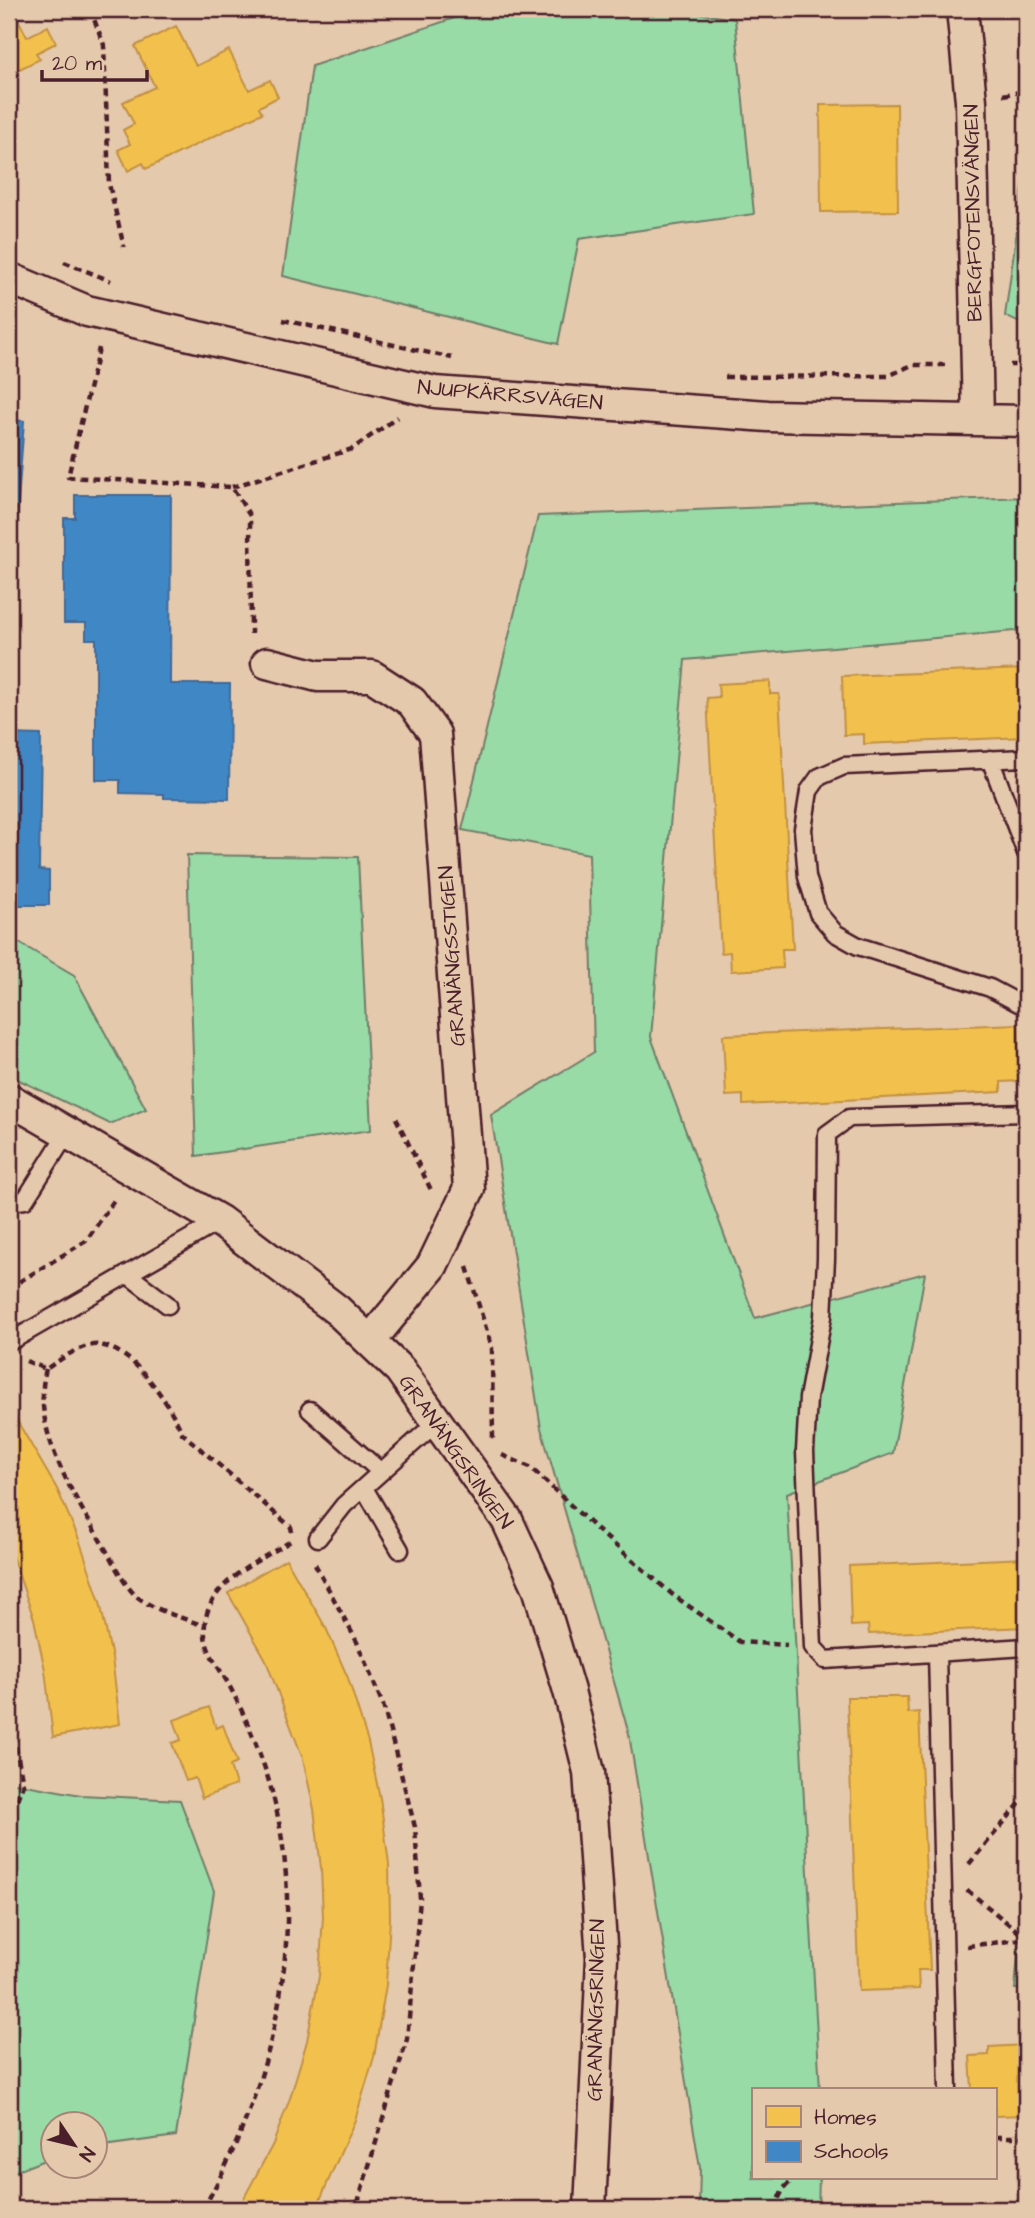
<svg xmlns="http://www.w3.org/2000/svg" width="1035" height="2218" font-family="'Architects Daughter',sans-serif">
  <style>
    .green { fill: #98dba7; stroke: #717d69; stroke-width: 2 }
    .homes { fill: #f2c14e; stroke: #c09044; stroke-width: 2 }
    .schools { fill: #3f88c5; stroke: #426897; stroke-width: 2 }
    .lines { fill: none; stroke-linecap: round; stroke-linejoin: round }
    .lane-casing { stroke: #4a1f2b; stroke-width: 21 }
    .street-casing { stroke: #4a1f2b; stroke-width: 35 }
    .path { stroke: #4a1f2b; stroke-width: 4.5; stroke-dasharray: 7 5; stroke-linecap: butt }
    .lane { stroke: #e5c9ac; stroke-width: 16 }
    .street { stroke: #e5c9ac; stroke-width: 30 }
    .labels { text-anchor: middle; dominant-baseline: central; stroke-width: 7; stroke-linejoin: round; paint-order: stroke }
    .street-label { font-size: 21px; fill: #4a1f2b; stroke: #e5c9ac }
  </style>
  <rect width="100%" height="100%" fill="#e5c9ac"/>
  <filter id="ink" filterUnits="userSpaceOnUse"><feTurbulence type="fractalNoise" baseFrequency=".0143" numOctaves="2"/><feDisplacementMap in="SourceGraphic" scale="14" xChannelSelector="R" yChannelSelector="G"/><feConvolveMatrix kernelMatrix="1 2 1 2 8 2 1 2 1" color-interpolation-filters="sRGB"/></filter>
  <g filter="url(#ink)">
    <path class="green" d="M481 9H672L735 19 754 214 579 239 558 344 283 276 312 66Z
      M1025 172H1026V326L1005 316Z
      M1026 497V630L685 660 651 1037 755 1318 925 1273 893 1453 787 1493 820 2090H753V2178H819L818 2209H699L700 2168 629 1734 541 1428 491 1115 594 1052 589 854 462 830 538 516Z
      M187 855 358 857 371 1130 196 1156Z
      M9 937 74 975 146 1109 110 1124 9 1075Z
      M9 1782 81 1795 180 1800 214 1891 176 2136 95 2147 94 2124H52V2157L9 2174Z
      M1026 1865V1989H1015Z"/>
    <path class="homes" d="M9 9H13L27 37 48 26 56 43 36 53 40 59 9 74Z
      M176 26 196 66 229 50 249 90 270 80 278 97 259 107 262 113 146 169 143 163 128 171 118 150 130 144 123 130 134 124 123 102 155 87 135 46Z
      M897 104 898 211 821 212 820 105Z
      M1026 669V737L864 744V734L844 735 842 676Z
      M770 681V694H779L793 949H782L783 968 731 971 730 952 721 953 707 698 719 697 718 684Z
      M1018 1024 1020 1081 1001 1082V1092L743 1105V1095L726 1096 723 1035Z
      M9 1407 57 1489 79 1539 100 1602 112 1658 120 1724 53 1737 45 1670 34 1619 9 1547Z
      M1026 1558V1627L869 1634 868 1625 851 1626 849 1566Z
      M286 1559 326 1628 348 1678 368 1742 380 1798 389 1864 390 1918 386 1985 374 2057 355 2120 316 2209H238L273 2144 290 2098 307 2041 319 1976 323 1917 321 1868 314 1809 303 1759 265 1658 228 1593Z
      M847 1697H907L908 1713 919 1712 930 1970H918L919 1989 859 1991Z
      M209 1707 216 1728 223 1725 237 1763 230 1766 236 1785 202 1798 195 1778 186 1781 172 1743 181 1740 174 1720Z
      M1026 2045V2115L995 2116V2090H972L970 2056 989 2055V2047Z"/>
    <path class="schools" d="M9 420 24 421 15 542H9Z
      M75 495H171L170 684H230L229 799 164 798V794L120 793V780H96V639H86V623H64V518H75Z
      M9 734 41 735 39 870 49 871V905H9Z"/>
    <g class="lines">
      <g class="lane-casing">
        <path id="lane" d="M1026 758 844 766 819 777 809 791 803 829 807 877 818 913 835 933 858 946 990 988 1026 1007
          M990 759 1026 853
          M1026 1113 849 1118 827 1134 826 1259 823 1317 808 1398 805 1451 813 1647 825 1660 1026 1647
          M9 1202 25 1200 67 1133
          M127 1274 168 1305
          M13 1340 220 1221
          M310 1410 381 1472
          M364 1488 400 1550
          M318 1538 344 1505 437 1422
          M937 1653 948 2090"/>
      </g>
      <g class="street-casing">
        <path id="street" d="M962 9 971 101 978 418
          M9 278 87 311 435 392 768 416 1026 421
          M267 663 318 676H372L412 702 435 734 469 1189 432 1266 370 1341
          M9 1099 220 1221 337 1310 400 1370 507 1520 538 1587 569 1691 589 1772 602 1958 590 2209"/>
      </g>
      <path class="path" d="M90 9 104 45 109 184 124 247
        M1003 95 1026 91
        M64 262 111 281
        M283 320 452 358
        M99 348 68 477 232 487 250 516 251 634
        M1010 365H1026
        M725 377 888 376 912 365H945
        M232 487 352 449 398 417
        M396 1118 432 1192
        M467 1267 492 1348 493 1443
        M9 1288 86 1241 115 1199
        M26 1361 46 1369C60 1360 82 1343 99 1345 133 1348 170 1404 182 1433L291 1527 292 1532
        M46 1369C30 1429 74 1495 103 1545 113 1561 122 1582 135 1595 152 1610 184 1618 204 1626
        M502 1455 530 1467 594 1527 673 1595 740 1642 787 1645
        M315 1564 357 1642 383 1705 415 1827 420 1899 407 2039 356 2209
        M9 1711 23 1784 9 1820
        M969 1864 1026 1796
        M967 1890 1026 1938
        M967 1946 1026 1939
        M995 2137H1026
        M203 2209C279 2076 315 1908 262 1760 253 1735 242 1710 230 1687 219 1666 202 1649 205 1624 209 1580 262 1560 294 1539
        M773 2209 784 2188 794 2178"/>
      <use href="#lane" class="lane"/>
      <use href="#street" class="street"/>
    </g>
  </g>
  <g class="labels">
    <g class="street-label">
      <text transform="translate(973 213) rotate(-91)">BERGFOTENSVÄNGEN</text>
      <text transform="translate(510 395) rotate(5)">NJUPKÄRRSVÄGEN</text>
      <text transform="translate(452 956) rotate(-94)">GRANÄNGSSTIGEN</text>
      <text transform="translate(456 1452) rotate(55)">GRANÄNGSRINGEN</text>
      <text transform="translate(596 2010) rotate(-89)">GRANÄNGSRINGEN</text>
    </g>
  </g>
  <rect width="1035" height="2218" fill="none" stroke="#e5c9ac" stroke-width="35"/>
  <rect x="18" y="18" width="1000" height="2183" fill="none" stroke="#4a1f2b" stroke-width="2.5" filter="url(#ink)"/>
  <rect x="752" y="2088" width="245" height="91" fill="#e5c9ac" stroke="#a78578" stroke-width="2"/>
  <rect x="766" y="2106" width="35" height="21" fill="#f2c14e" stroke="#a78578" stroke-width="2"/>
  <text x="814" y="2124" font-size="21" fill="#4a1f2b">Homes</text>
  <rect x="766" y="2141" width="35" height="21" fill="#3f88c5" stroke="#a78578" stroke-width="2"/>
  <text x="814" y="2158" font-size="21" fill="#4a1f2b">Schools</text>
  <g transform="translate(74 2145) rotate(125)"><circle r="33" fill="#e5c9ac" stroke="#a78578" stroke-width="2"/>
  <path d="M0-5L12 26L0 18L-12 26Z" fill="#4a1f2b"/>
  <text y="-10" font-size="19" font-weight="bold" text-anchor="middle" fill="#4a1f2b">N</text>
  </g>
  <path d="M42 70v10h105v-10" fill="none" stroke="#4a1f2b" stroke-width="3.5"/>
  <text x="52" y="70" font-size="21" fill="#4a1f2b" stroke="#e5c9ac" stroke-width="5" paint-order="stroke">20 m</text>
</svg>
